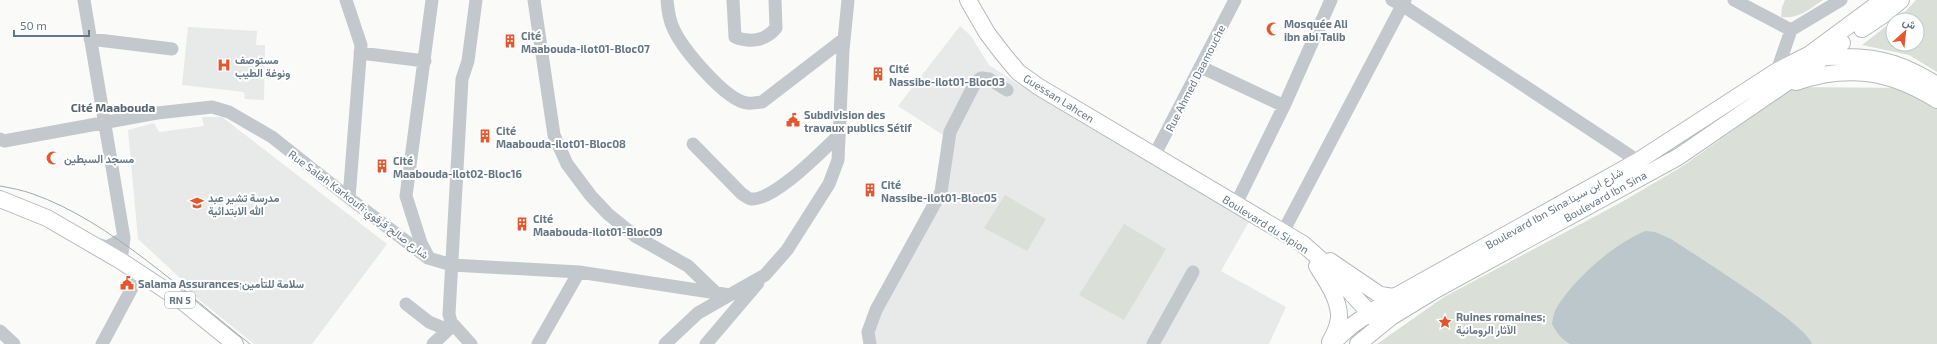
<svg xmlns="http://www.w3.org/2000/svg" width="1937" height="344" font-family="'Exo 2',Vazirmatn,sans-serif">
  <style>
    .built { fill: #e8e9e9 }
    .green { fill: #dadfd7 }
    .water { fill: #bbc7cb }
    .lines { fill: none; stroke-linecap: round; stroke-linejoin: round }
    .major-casing { stroke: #b5babe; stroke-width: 18 }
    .minor { stroke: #c3c8cc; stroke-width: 13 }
    .major { stroke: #fff; stroke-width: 16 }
    .tram { stroke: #a2aab0; stroke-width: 1 }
    .labels { text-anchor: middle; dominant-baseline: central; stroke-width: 4; stroke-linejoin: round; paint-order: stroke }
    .shield { fill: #fff; stroke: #939fa8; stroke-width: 1 }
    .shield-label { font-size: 10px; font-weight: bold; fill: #657683 }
    .poi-label { font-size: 11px; font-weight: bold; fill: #657683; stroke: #fff; text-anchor: start }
    .street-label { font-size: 11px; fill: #657683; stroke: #fff }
    .neighbourhood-label { font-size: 12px; font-weight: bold; fill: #57646e; stroke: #fff }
  </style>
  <rect width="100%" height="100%" fill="#fafaf8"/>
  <path class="built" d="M960 26 971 36 989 65 1018 84 1250 220 1221 271 1286 307 1269 344H865L939 185 943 135 898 106Z
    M188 27 257 31 256 45H265L264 100 245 99 244 92 182 85Z
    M202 117H222L387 244 312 344H254L192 294 180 278 138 239 128 130 154 123 159 132 204 126Z"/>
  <path class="green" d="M1785 0H1823C1808 10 1799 19 1781 17L1782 7Z
    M1916 0H1937V72L1909 55 1862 45 1893 21V44H1917V20H1894L1906 11Z
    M1794 87 1912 88 1937 108V344H1377L1444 297 1620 203 1683 166Z
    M1005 195 1046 219 1027 251 984 228Z
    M1124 224 1166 249 1124 320 1079 295Z"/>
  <path class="water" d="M1645 231 1655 232 1671 239C1695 255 1806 324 1812 344H1570C1561 339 1557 333 1552 324 1553 319 1554 311 1557 307 1575 278 1614 244 1645 231Z"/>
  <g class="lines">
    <g class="major-casing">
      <path id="major" d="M968 0 987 33 1003 54 1018 72 1039 87 1303 244 1320 259 1376 320
        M1862 29 1883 15 1901 0
        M1821 58C1828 56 1838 57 1846 57 1883 57 1906 66 1937 85
        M1796 82C1848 64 1891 71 1937 100
        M0 199 47 218 121 261 182 301 235 344
        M1330 261 1380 295 1394 297
        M1317 266C1326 280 1340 300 1339 318 1338 326 1334 335 1330 342
        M1331 344 1351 326 1387 301 1638 161 1777 71 1810 54 1883 0
        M1358 344 1391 317 1437 289 1678 157 1824 57 1842 43"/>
    </g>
    <path class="minor" d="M84 0 124 238 121 261
      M346 0 361 45 349 198
      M534 0 554 135 567 164 591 196 608 214 635 236 688 266 717 294
      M667 0C668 11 669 20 674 30 683 49 725 100 747 103 751 104 758 102 762 102L844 39
      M733 0 735 37C750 43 765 41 776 28L775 0
      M1392 0 1402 5 1638 161
      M1734 0 1791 30
      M90 39 172 49
      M360 53 425 61
      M1201 67 1284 106
      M1777 77V71L1791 30 1841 0
      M0 139 4 141 157 113 212 107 229 112 272 137 349 198 428 258 452 265 579 272 730 295
      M693 144 741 193C744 195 748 199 751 199 774 201 822 151 839 135
      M1154 156 1235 0
      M1236 204 1284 106 1331 0
      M1283 232 1405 0
      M93 243 107 247 124 238
      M428 256 421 243 406 196 432 0
      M406 304 429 322 448 330
      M0 331 14 344
      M102 344 140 273
      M433 344 452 326
      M471 344 451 322 449 314 462 79 468 61 476 0
      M538 344 579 272
      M665 344 698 313 765 275 787 250 829 184 838 160 843 50 848 0
      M706 344 758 283
      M870 344 868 332 876 310 941 192 950 132 975 83 981 78 989 79 1007 90
      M1153 344 1193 272"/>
    <use href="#major" class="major"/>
    <path class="tram" d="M0 186C11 188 22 190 33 194 110 221 185 293 250 344"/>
  </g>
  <defs>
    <g id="mosque-bare" transform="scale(1.08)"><path d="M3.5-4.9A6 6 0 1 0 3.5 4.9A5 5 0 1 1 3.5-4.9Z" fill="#e4572e" stroke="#fff" stroke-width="2.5" paint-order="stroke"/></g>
    <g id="building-bare" transform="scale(1.08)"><path d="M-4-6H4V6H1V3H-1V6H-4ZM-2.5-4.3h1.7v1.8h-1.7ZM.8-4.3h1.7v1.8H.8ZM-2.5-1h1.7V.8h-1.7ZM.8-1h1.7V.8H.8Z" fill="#e4572e" stroke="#fff" stroke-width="2.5" paint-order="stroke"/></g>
    <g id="hospital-bare" transform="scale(1.08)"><path d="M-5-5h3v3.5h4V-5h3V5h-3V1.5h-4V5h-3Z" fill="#e4572e" stroke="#fff" stroke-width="2.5" paint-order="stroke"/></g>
    <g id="civic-bare" transform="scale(1.08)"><path d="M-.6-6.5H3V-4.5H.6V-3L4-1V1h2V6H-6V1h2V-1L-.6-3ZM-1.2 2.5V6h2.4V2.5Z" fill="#e4572e" stroke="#fff" stroke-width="2.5" paint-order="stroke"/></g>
    <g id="school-bare" transform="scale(1.08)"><path d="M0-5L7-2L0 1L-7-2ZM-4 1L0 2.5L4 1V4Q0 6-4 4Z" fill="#e4572e" stroke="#fff" stroke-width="2.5" paint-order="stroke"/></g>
    <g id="sight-bare" transform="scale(1.08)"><path d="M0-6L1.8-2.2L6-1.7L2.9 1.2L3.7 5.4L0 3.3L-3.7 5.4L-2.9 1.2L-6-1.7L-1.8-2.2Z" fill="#e4572e" stroke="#fff" stroke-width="2.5" paint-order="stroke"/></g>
  </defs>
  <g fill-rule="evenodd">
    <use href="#mosque-bare" x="1273" y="29"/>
    <use href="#building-bare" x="510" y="41"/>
    <use href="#hospital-bare" x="224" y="65"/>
    <use href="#building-bare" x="878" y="74"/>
    <use href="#civic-bare" x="793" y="120"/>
    <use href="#building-bare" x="485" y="136"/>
    <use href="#mosque-bare" x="53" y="158"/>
    <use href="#building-bare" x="382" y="166"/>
    <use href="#building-bare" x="870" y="190"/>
    <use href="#school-bare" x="197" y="203"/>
    <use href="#building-bare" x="522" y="224"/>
    <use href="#civic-bare" x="127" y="283"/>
    <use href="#sight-bare" x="1445" y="322"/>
  </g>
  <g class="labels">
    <rect class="shield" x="165" y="292" width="30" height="16" rx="3"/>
    <g class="shield-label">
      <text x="180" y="300">RN 5</text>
    </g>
    <g class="poi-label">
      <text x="1284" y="23">Mosquée Ali<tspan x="1284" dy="13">ibn abi Talib</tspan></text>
      <text x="521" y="35">Cité<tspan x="521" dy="13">Maabouda-ilot01-Bloc07</tspan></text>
      <text x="235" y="59">مستوصف<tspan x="235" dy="13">ونوغة الطيب</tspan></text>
      <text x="889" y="68">Cité<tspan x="889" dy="13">Nassibe-ilot01-Bloc03</tspan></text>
      <text x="804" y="114">Subdivision des<tspan x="804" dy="13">travaux publics Sétif</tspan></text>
      <text x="496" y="130">Cité<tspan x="496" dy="13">Maabouda-ilot01-Bloc08</tspan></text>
      <text x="64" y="158">مسجد السبطين</text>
      <text x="393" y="160">Cité<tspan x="393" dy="13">Maabouda-ilot02-Bloc16</tspan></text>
      <text x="881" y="184">Cité<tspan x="881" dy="13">Nassibe-ilot01-Bloc05</tspan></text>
      <text x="208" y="197">مدرسة تشير عبد<tspan x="208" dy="13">الله الابتدائية</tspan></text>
      <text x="533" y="218">Cité<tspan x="533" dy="13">Maabouda-ilot01-Bloc09</tspan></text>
      <text x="138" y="283">Salama Assurances;سلامة للتأمين</text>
      <text x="1456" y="316">Ruines romaines;<tspan x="1456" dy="13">الآثار الرومانية</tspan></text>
    </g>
    <g class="street-label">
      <text transform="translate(1195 78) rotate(-63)">Rue Ahmed Daamouche</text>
      <text transform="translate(1059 98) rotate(32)">Guessan Lahcen</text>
      <text transform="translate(1605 196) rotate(-29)">Boulevard Ibn Sina</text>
      <text transform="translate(359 204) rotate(37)">Rue Salah Karkoufi;شارع صالح قرقوي</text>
      <text transform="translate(1554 208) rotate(-29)">Boulevard Ibn Sina:شارع ابن سينا</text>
      <text transform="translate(1266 224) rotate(32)">Boulevard du Sipion</text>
    </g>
    <g class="neighbourhood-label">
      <text x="113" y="107">Cité Maabouda</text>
    </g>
  </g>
  <g transform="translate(1905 32) rotate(27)"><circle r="19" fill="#ffffff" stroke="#c1c8cd"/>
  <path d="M0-3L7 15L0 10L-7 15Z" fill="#e4572e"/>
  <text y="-6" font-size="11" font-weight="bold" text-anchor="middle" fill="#657683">ش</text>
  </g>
  <path d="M14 30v6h75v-6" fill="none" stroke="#657683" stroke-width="2"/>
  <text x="20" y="30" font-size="12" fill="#657683" stroke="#ffffff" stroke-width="3" paint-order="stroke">50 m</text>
</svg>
